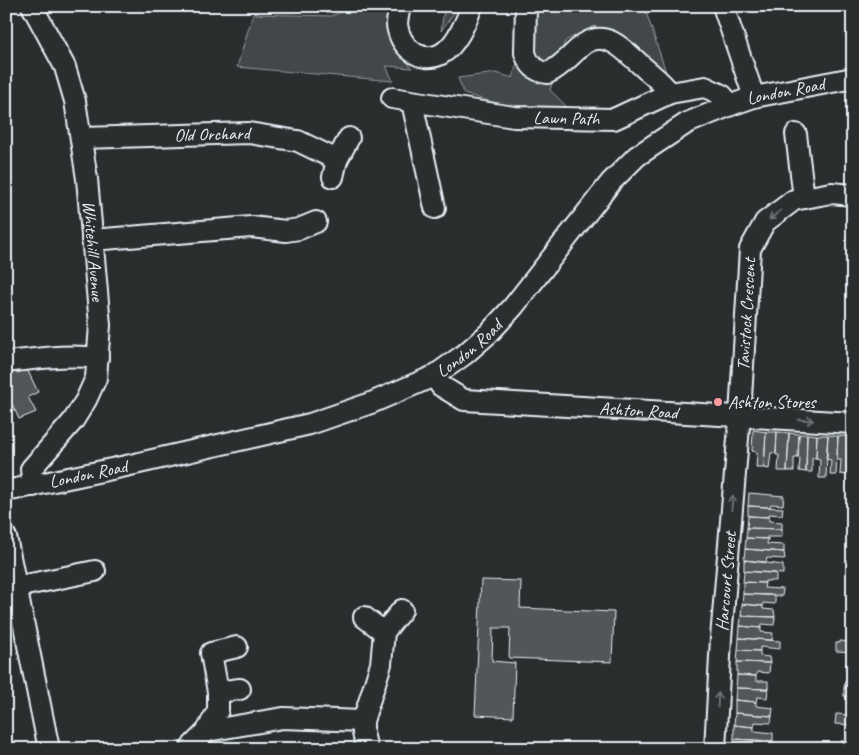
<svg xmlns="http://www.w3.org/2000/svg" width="859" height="755" font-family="Caveat,sans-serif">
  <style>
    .green { fill: #424648; stroke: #959ca0 }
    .building { fill: #535759; stroke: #e8f1f8 }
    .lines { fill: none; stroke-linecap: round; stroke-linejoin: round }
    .minor-casing { stroke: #e8f1f8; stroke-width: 24 }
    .minor { stroke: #2a2d2e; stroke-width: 20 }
    .oneway { stroke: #6c7275 }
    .poi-dot { fill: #ff9aa2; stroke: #2a2d2e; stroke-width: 2 }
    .labels { text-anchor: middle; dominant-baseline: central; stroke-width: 4.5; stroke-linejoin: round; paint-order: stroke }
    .street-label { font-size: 18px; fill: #e8f1f8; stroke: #2a2d2e }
    .poi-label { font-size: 18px; fill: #e8f1f8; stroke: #2a2d2e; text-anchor: start }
  </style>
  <rect width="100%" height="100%" fill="#2a2d2e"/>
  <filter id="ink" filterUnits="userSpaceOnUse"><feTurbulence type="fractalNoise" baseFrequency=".02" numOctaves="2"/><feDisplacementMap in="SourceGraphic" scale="10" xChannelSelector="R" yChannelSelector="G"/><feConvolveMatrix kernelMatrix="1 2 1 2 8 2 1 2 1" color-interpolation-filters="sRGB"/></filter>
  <g filter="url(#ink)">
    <path class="green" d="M356 6H392L390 32 401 55 412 68 386 66 393 81 237 67 253 14 331 16Z
      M444 6H459L441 31 444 9Z
      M526 6H649L646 12 666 72 615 36 594 26 565 41 550 90 567 107 507 106 464 94 458 78 496 73 513 78 522 44Z"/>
    <path class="building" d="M12 363 17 373 27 369 38 392 28 397 36 412 19 419 12 404 6 406V366Z
      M753 430 766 432 764 468H756L757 452 752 451Z
      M766 432H777L776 453H771L769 469 764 468Z
      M777 432 789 433 787 471H778L779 455H776Z
      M789 433 799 434 798 458H794V471H787Z
      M799 434H807L806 472 799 471 800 458H798Z
      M807 434 817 435 816 458H812V472H806Z
      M817 435H828L826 478H819L820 459 816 458Z
      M828 435 838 436 836 475H830L831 460 826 459Z
      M838 436H849L847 475 840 474 841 460H837Z
      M849 436H853V475H850L851 462 847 461Z
      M749 493 784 496 783 505 771 504 770 507 748 506Z
      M748 506 783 508 782 515 769 514V517L748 516Z
      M748 516 769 517V521L782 522V529L747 528Z
      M747 528 782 529V537H767L768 539 746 538Z
      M746 538 768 539 767 544 784 545V552L745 549Z
      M745 549 784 552 785 559 767 558 766 562 744 560Z
      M744 560 783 565V574L744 571Z
      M744 571 776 573V581H765V583L743 582Z
      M481 580 521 581 520 608 614 612 612 662 509 658 510 628H493L492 661 515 663 513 717 475 715Z
      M743 582 765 583 764 588 783 589 782 596 743 594Z
      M743 594 775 595V604L763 603V606L742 604Z
      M742 604 763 606V609L774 610 775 617 741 616Z
      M741 616 775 617 774 625 762 624 761 628 740 626Z
      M740 626 761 628V632L773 633 772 640 739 638Z
      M739 638 780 641V649L760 647V651L738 650Z
      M839 641 853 642V652L836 651V643H840Z
      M738 650 760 651V656L769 657 770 663 737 662Z
      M737 662 770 663 769 673 757 672 756 676 737 675Z
      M846 663 853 664V672H846Z
      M737 675 756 676V681H768V689L736 688Z
      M845 681H853V689L844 688Z
      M736 688 768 689 767 698 757 697 756 702 735 700Z
      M844 688 853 689V697L844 696Z
      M735 700 756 702V706L773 708 772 716 735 713Z
      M735 713 772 716 771 723 755 722 754 727 734 725Z
      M836 714 853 715V725L835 724Z
      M734 725 754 727V731L773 733V741L734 739Z
      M848 733H853V741H848Z
      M734 739 773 741 772 749 752 747V749H733Z
      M841 741H853V749L841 748Z"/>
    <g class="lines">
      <g class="minor-casing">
        <g id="minor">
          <path id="s1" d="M32 6 65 67 75 101 87 179 100 325 96 378 86 400 73 421 31 469 33 486"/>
          <path d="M400 6C399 12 397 19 397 25 400 46 420 65 441 54 456 46 466 22 472 6"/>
          <path d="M526 6 525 53C529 65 536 72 548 73 563 66 571 54 584 44 607 28 626 52 642 66 652 75 662 82 670 93"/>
          <path d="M723 6 754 97"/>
          <path id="s2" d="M392 98 514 117 614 119 670 93 705 87 722 95 731 105"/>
          <path d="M412 102 435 208"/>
          <path d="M796 134 804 198"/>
          <path id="s3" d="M82 138 249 133 298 141 337 160 333 177"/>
          <path d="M337 160 349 138"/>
          <path d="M92 240 251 227 286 231 299 229 316 222"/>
          <path d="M6 362C37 359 67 354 98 358"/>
          <path id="s4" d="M434 376 441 386 464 400 853 423"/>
          <path id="s5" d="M6 491 126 466 310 424 371 403 434 376 465 354 489 333 513 307 611 182 637 156 687 123 731 105 754 97 853 78"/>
          <path d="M6 537 49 749"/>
          <path d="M16 587 95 571"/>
          <path d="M364 617 384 632"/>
          <path d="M218 692 240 689"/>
          <path d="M207 731 283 718 363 721"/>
          <path d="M191 749 193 745 207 731 218 710V692L211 653 237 647"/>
          <path d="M367 749 363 733V721L381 664 384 632 402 610"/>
          <path id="s6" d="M715 749 721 638 740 415 750 249 765 222 794 200 831 193 853 195"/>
        </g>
      </g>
      <use href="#minor" class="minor"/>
    </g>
    <defs><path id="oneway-shaft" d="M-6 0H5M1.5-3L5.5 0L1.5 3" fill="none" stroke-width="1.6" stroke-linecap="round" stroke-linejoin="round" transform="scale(1.25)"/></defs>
    <g class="oneway">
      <use href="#oneway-shaft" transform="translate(775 215) rotate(142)"/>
      <use href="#oneway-shaft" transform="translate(806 420) rotate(4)"/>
      <use href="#oneway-shaft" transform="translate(732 503) rotate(-85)"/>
      <use href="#oneway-shaft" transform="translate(718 700) rotate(-87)"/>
    </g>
  </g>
  <circle class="poi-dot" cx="718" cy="402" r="5"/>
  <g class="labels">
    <g class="street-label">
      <text stroke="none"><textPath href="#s5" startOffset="909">London Road</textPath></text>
      <text stroke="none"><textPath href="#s2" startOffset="176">Lawn Path</textPath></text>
      <text stroke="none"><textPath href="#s3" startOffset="130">Old Orchard</textPath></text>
      <text stroke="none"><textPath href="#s1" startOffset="256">Whitehill Avenue</textPath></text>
      <text stroke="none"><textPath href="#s6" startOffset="436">Tavistock Crescent</textPath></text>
      <text stroke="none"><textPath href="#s5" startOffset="489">London Road</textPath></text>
      <text stroke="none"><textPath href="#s4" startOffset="214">Ashton Road</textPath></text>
      <text stroke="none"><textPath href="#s5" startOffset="84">London Road</textPath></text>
      <text stroke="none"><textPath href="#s6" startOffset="168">Harcourt Street</textPath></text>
    </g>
    <g class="poi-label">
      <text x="728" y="402">Ashton Stores</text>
    </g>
  </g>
  <rect width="859" height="755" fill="none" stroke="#2a2d2e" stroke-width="25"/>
  <rect x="12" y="12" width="834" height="730" fill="none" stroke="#e8f1f8" stroke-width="2" filter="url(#ink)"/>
</svg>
